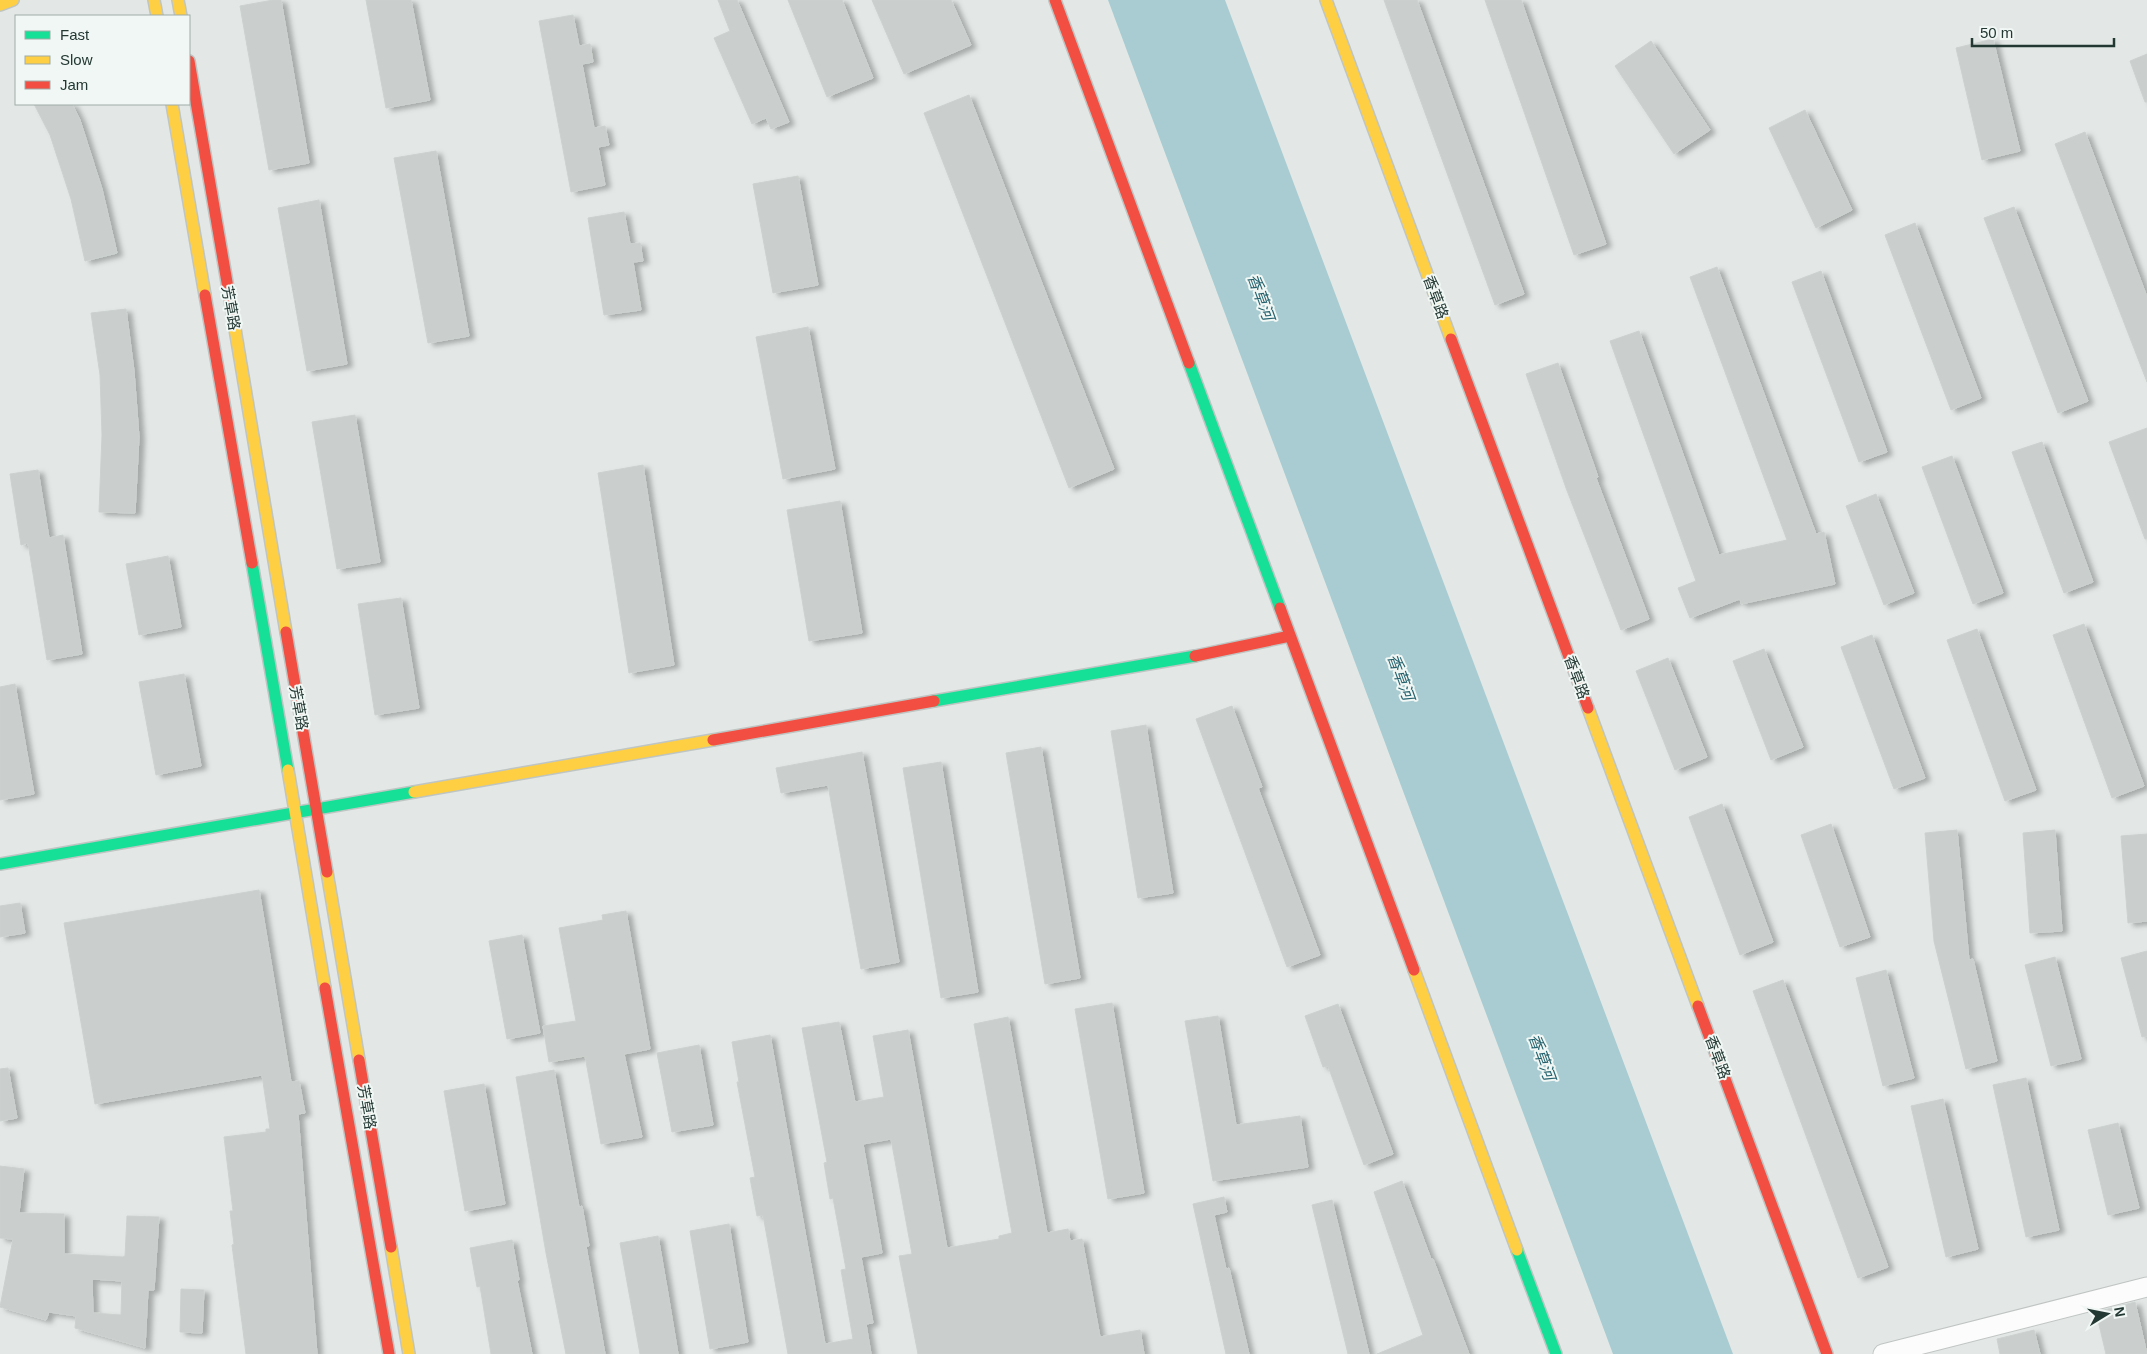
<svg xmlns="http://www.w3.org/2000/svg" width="2147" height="1354" font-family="Arial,'Noto Sans SC',sans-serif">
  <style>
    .water { fill: #a8ccd2 }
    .building { fill: #cacfcd; stroke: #ccd1cf; fill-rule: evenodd; filter: url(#shadow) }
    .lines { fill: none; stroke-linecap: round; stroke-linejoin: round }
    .street-casing { stroke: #c0c5c3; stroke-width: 21 }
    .fast-casing { stroke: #bfc5c3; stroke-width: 14 }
    .slow-casing { stroke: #bfc5c3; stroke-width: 14 }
    .jam-casing { stroke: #bfc5c3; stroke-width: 14 }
    .street { stroke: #fbfcfb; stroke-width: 19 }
    .fast { stroke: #16e098; stroke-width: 11 }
    .slow { stroke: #ffcf43; stroke-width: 11 }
    .jam { stroke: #f24e42; stroke-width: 11 }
    .labels { text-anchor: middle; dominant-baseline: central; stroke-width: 4; stroke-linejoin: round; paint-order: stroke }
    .street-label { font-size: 15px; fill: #233833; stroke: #f1f7f4 }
    .water-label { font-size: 16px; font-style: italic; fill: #24616d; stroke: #f1f7f4 }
  </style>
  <defs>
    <filter id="shadow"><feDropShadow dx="5.5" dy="3" stdDeviation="2.5" flood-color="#0004"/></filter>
  </defs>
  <rect width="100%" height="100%" fill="#e3e8e6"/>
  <path class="water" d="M1108 0H1225L1733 1354H1613Z"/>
  <path class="building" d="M273 0H281L309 163 269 170 240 6Z
    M366 0H411L430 100 386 108Z
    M718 0H737L789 122 771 129 766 118 752 124 714 38 730 31Z
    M788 0H842L873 78 827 97Z
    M872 0H951L971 45 904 74Z
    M1384 0H1417L1524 294 1495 305Z
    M1485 0H1521L1606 244 1574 255Z
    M573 15 579 46 590 44 593 62 582 64 594 128 605 126 609 145 598 147 605 185 571 192 539 21Z
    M1993 39 2020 151 1982 160 1956 48Z
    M1651 41 1710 130 1674 154 1615 66Z
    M2147 54V102H2145L2130 61Z
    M969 95 1114 469 1069 488 924 113Z
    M34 104H72L80 120 102 189 117 253 85 261 71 199 50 135Z
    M1805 110 1852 210 1816 228 1769 128Z
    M2085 132 2147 297V382L2055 144Z
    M436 151 469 336 428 343 394 158Z
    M798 176 818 285 773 293 753 184Z
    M319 200 347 364 307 371 278 208Z
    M2014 207 2088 401 2058 413 1984 218Z
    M624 212 630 244 640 243 643 261 633 262 641 310 604 315 588 218Z
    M1915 223 1981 398 1951 410 1885 235Z
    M1717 267 1816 534 1824 532 1835 584 1741 604 1740 599 1690 618 1678 588 1696 581 1610 341 1639 331 1719 555 1787 540 1690 277Z
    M1821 271 1887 452 1859 462 1792 282Z
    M126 309 134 371 139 437 135 513 99 512 102 435 100 375 91 313Z
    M808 327 835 469 783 479 756 337Z
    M1558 363 1598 477 1596 478 1649 619 1621 630 1566 488 1526 374Z
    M355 415 380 562 337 569 312 422Z
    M2147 428V539H2145L2109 442Z
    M2042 442 2093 582 2064 593 2012 452Z
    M1952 456 2003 593 1973 604 1922 467Z
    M643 465 674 665 629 673 598 473Z
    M38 470 49 538 63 535 82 654 47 660 28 543 21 545 10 474Z
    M1876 494 1914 593 1884 605 1846 506Z
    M840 501 862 633 809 641 787 510Z
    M168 556 181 627 139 635 126 564Z
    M401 598 419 708 375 715 358 604Z
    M2084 624 2144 786 2112 798 2053 635Z
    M1977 629 2036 790 2005 801 1947 640Z
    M1872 635 1925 778 1894 789 1841 647Z
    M1764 649 1803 747 1771 760 1733 661Z
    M1668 658 1707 757 1675 770 1636 671Z
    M184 674 201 766 156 775 139 682Z
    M15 684 34 794 0 800V687Z
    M1232 706 1262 787 1258 788 1320 955 1287 967 1196 719Z
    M1146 725 1173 893 1138 898 1111 731Z
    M1041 747 1080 978 1045 984 1006 753Z
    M862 752 899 962 861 969 828 785 781 793 776 768Z
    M941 762 978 992 941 998 903 768Z
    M1722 804 1773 942 1740 955 1689 817Z
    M1831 824 1870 937 1840 947 1801 835Z
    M1957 830 1969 960 1973 959 1997 1061 1966 1069 1934 941 1925 833Z
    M2055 830 2062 931 2030 933 2023 833Z
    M2147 834V921L2128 923 2121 836Z
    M259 890 291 1082 299 1081 305 1113 298 1114 317 1354H246L232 1245 234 1244 230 1211H233L224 1137 266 1132V1129H270L262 1075 95 1104 64 923Z
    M20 903 25 933 0 937V906Z
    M626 911 650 1049 624 1054 642 1137 601 1144 585 1056 549 1062 543 1026 576 1021 559 928 603 920 602 915Z
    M522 935 540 1033 507 1039 489 941Z
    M2147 951V1036L2142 1037 2121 958Z
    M2055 957 2081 1059 2051 1066 2025 965Z
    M1886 970 1914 1078 1883 1086 1856 978Z
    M1783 980 1888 1267 1858 1278 1753 991Z
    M1112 1003 1144 1193 1108 1199 1075 1009Z
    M1338 1004 1393 1154 1364 1165 1328 1066 1323 1067 1305 1016Z
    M1218 1016 1236 1125 1300 1116 1308 1167 1213 1181 1185 1021Z
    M1008 1017 1047 1233 1068 1229 1070 1241 1082 1239 1100 1337 1140 1330 1144 1354H918L899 1256 912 1254 891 1139 863 1144 882 1253 861 1257 873 1323 866 1324 871 1354H788L763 1215 757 1216 750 1178 755 1177 737 1082H739L732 1042 770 1035 825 1344 853 1339 841 1270 846 1269 833 1198 830 1199 824 1163 827 1162 802 1028 839 1022 855 1102 884 1097 873 1036 908 1030 947 1248 999 1239V1236L1012 1233 974 1024Z
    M699 1045 713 1125 672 1132 657 1053Z
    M8 1068 17 1118 0 1121V1069Z
    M554 1070 579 1207 582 1206 589 1246H586L605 1354H566L546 1253 516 1077Z
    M2026 1078 2059 1230 2026 1237 1993 1085Z
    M484 1084 505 1204 465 1211 444 1091Z
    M1943 1099 1978 1249 1946 1257 1911 1106Z
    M2118 1123 2139 1208 2108 1215 2088 1130Z
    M0 1166 24 1169 19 1213 64 1214V1254L123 1257 125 1256 127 1216 159 1217 154 1290H148L145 1348 75 1328 76 1316 49 1312 46 1320 0 1307 13 1239 0 1238ZM92 1279 122 1281 121 1315 93 1313Z
    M1402 1181 1431 1259H1433L1469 1354H1377L1423 1335 1374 1192Z
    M1224 1197 1227 1212 1214 1215 1226 1269 1229 1268 1249 1354H1226L1193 1204Z
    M1332 1200 1369 1354H1348L1312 1205Z
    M729 1224 748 1342 710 1349 690 1231Z
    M658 1236 668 1294 678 1354H640L620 1243Z
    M512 1240 519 1280H517L532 1354H491L480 1286 477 1287 470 1248Z
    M181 1289 204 1290 202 1333 180 1332Z
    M2135 1302 2147 1354H2106L2096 1312Z
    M2034 1330 2040 1354H2000L1997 1339Z"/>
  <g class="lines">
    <g class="street-casing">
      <path id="street" d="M1883 1354 2147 1287"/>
    </g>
    <g class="fast-casing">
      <path id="fast" d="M1189 363 1280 608
        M252 563 288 770
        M934 701 1195 656
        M0 864 414 792
        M1517 1250 1556 1354"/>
    </g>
    <g class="slow-casing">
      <path id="slow" d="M154 0 157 16
        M178 0 181 16
        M1326 0 1451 339
        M0 5 13 0
        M172 104 205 295
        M234 323 286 632
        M1588 708 1698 1006
        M288 770 325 988
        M414 792 713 740
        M327 872 359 1060
        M1414 970 1517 1250
        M391 1247 409 1354"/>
    </g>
    <g class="jam-casing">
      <path id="jam" d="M1055 0 1189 363
        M189 61 234 323
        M205 295 252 563
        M1451 339 1588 708
        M1280 608 1414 970
        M286 632 327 872
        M1195 656 1290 636
        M713 740 934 701
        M325 988 389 1354
        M1698 1006 1827 1354
        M359 1060 391 1247"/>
    </g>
    <use href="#street" class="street"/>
    <use href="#fast" class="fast"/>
    <use href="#slow" class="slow"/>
    <use href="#jam" class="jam"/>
  </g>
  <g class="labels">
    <g class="street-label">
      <text transform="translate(1436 297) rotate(70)">香草路</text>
      <text transform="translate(231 308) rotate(80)">芳草路</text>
      <text transform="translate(1577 677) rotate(70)">香草路</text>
      <text transform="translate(299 708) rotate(80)">芳草路</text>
      <text transform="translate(1718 1057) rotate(70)">香草路</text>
      <text transform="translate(367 1107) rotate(80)">芳草路</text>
    </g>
    <g class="water-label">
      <text transform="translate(1261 297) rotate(70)">香草河</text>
      <text transform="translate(1401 677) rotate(70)">香草河</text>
      <text transform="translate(1542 1057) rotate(70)">香草河</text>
    </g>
  </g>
  <rect x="15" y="15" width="175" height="90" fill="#f1f7f4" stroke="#9faba7"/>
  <rect x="25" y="31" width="25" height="8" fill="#16e098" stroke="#9faba7"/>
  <text x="60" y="40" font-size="15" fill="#233833">Fast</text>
  <rect x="25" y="56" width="25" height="8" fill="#ffcf43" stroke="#9faba7"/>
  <text x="60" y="65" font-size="15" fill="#233833">Slow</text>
  <rect x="25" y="81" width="25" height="8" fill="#f24e42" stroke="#9faba7"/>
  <text x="60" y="90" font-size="15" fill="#233833">Jam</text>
  <g transform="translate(2107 1314) rotate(80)" stroke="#f1f7f4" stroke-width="4" paint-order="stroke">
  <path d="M0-4L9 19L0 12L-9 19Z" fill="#233833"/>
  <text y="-8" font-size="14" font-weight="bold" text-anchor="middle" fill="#233833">N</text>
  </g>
  <path d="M1972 38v8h142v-8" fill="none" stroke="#233833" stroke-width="2.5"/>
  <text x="1980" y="38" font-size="15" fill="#233833" stroke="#f1f7f4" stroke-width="4" paint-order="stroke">50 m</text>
</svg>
